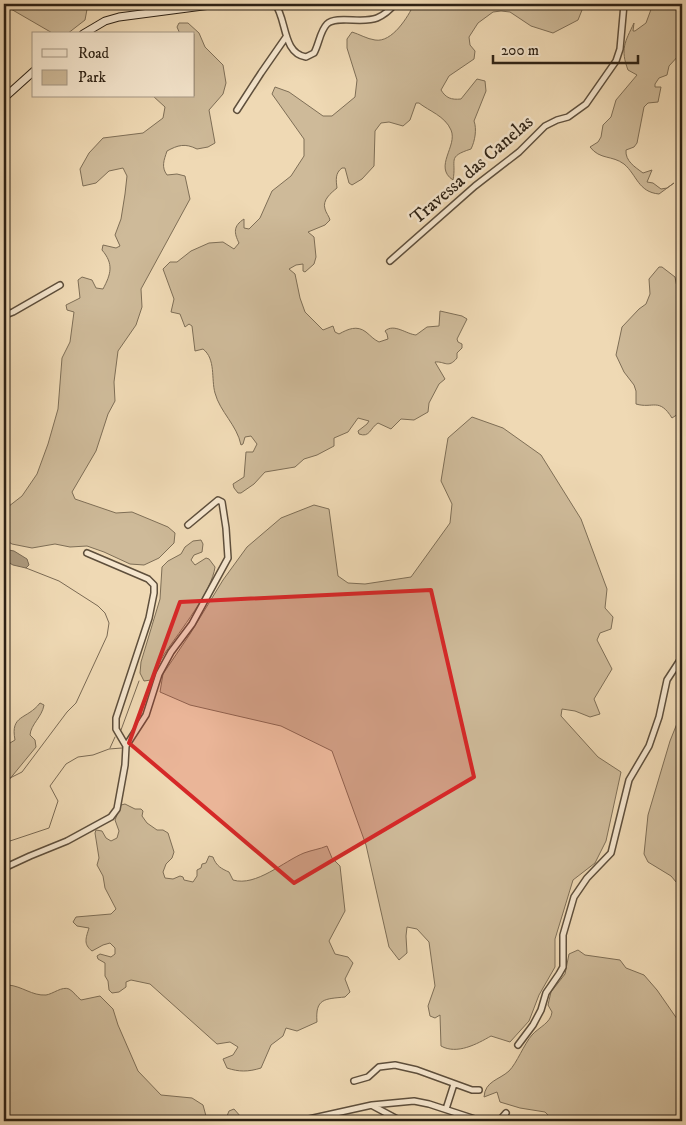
<svg xmlns="http://www.w3.org/2000/svg" width="686" height="1125" font-family="'IM FELL DW Pica',serif">
  <style>
    .green { fill: #ceba99; stroke: #7e6e56 }
    .water { fill: #ad9a7e; stroke: #7a6a54 }
    .lines { fill: none; stroke-linecap: round; stroke-linejoin: round }
    .stream { stroke: #7a6a54; stroke-width: 1 }
    .minor-casing { stroke: #5e4f3c; stroke-width: 8 }
    .secondary-casing { stroke: #2d2114; stroke-width: 9 }
    .minor { stroke: #f5e6ce; stroke-width: 5 }
    .secondary { stroke: #f5e6ce; stroke-width: 7 }
    .marked { fill: #d62828; fill-opacity: 0.2; stroke: #d62828; stroke-width: 4; stroke-linejoin: round }
    .labels { text-anchor: middle; dominant-baseline: central; stroke-width: 5; stroke-linejoin: round; paint-order: stroke }
    .street-label { font-size: 19px; fill: #2d2114; stroke: #f5e6ce }
  </style>
  <rect width="100%" height="100%" fill="#efd9b4"/>
  <filter id="stains"><feTurbulence type="fractalNoise" baseFrequency=".004" numOctaves="4"/><feColorMatrix values="0 0 0 0 .2 0 0 0 0 .09 0 0 0 0 .02 0 0 0 .5 -.17"/></filter>
  <radialGradient id="worn" r=".72"><stop offset=".6" stop-color="#630" stop-opacity="0"/><stop offset="1" stop-color="#630" stop-opacity=".3"/></radialGradient>
  <path class="green" d="M4 4H88L85 20 67 34H54L4 5Z
    M414 4H485L488 8C492 9 498 9 500 4H584V5L578 20 553 33 531 26 510 12 501 11 493 12 478 23 469 37 470 45 475 51 474 59 449 76 441 90C446 98 451 100 461 99L477 79 485 81 486 91 474 121C477 129 475 141 471 149 446 157 457 160 453 180 433 167 458 146 451 130 445 116 429 111 419 103H416L410 120 403 126 389 122 381 123 375 131 374 166 362 179 352 185 349 183 345 168H342C335 173 336 180 337 188 331 193 322 200 325 209 326 213 329 216 330 220L325 225 308 232 314 237 316 257 314 264 305 272 303 271V264L296 265 289 269 295 274 300 298 305 312 323 330 333 326 335 332 339 334C348 329 357 325 366 332 371 336 373 339 379 342L388 339 387 334 385 331C394 323 406 334 416 335L427 327 439 326 440 311 462 316 467 319 457 339 458 342 462 344V348L457 353V358C448 369 445 361 435 362L445 379 439 384 429 403 428 412 414 420 401 419 391 429 378 423C370 428 370 438 359 434L358 431 367 424 369 421 358 418 348 432 334 438V446L317 455 304 459 295 467 265 472 254 484 241 493H238L234 488 233 484 244 477 246 452H253L257 444 251 436 245 437 243 444 241 445C237 425 220 412 215 393 211 379 216 359 203 349L195 351 192 326 189 324 185 327 180 314 171 312 174 299 163 269 170 262H177L191 251 209 243 223 242 234 249 239 243C234 233 233 226 244 219V228L249 229 260 218 272 191 291 176 304 156V139L272 94 275 87 289 92 323 116H332L355 97 357 80 347 48V39L352 32C359 34 367 39 375 40 392 43 408 17 414 4Z
    M653 4H673L682 13V43L680 54 669 66 667 75 659 78 655 84V87H661L658 102 648 103 644 107 637 143 634 147 626 150C625 161 635 167 643 173L652 170 647 182 653 183 661 189 667 188 674 183 659 194C638 192 637 175 624 164 612 155 600 160 590 147L598 142 601 137 603 125 611 117 616 100 637 75 628 70C620 49 625 42 634 23L633 31H635L646 23Z
    M179 23H188L199 33 205 47 223 65 226 83 223 94 209 110 215 143 208 147 197 149C185 143 178 145 167 151 164 160 161 167 167 175L177 174 185 176 190 199 141 289 142 307 136 325 118 351 114 382 115 401 108 414 96 451 72 492 75 499 116 513 132 512 168 527 175 533 174 543 159 558 144 565 130 564 104 552 87 546 70 547 55 544 32 548 12 544 4 539V510L22 496 37 474 48 444 58 409 62 358 70 342 74 312 67 310 66 305 80 298 78 280 82 277 92 280 96 288 103 289C111 274 114 264 102 250L103 245 116 248 120 246 115 235 121 219 125 194 127 176 123 168 109 171 96 183 83 186 80 169 89 153 103 138 143 133 163 118 165 107 153 96H194V34H180L177 27Z
    M659 267H662L675 277C676 286 680 294 682 302V419V415L678 414 672 418C659 397 653 409 636 404V391L634 385 624 372 616 355 622 327 639 309 646 304 650 294 649 279Z
    M472 417 503 428 541 455 581 519 607 589 605 608 613 617 611 629 600 633 597 640 612 669 594 699 600 714 590 717 575 711 562 709 561 716 598 757 621 772 606 841 595 863 573 880 555 939V967L539 995 529 1021 510 1042 491 1036C477 1044 457 1055 441 1046L440 1015 435 1018 430 1016 428 1006 435 986 429 942 417 929 407 927 406 936 407 953 399 960 389 947 366 845 332 751 281 726 190 705 160 692 163 674 190 634 223 580 247 547 281 518 314 505 329 509 338 576 348 583 365 584 411 577 450 523 452 504 441 481 448 438Z
    M201 540 203 544 202 552 194 555 191 560 195 565 206 558 209 559 215 567C212 591 180 631 165 653 160 661 155 671 151 680L144 681 140 673 141 662 160 599 162 567 168 561 181 554 185 547 193 541Z
    M40 703 44 705C42 717 31 724 30 735L35 740 36 747 4 786V741L10 743 15 740C10 714 27 720 40 703Z
    M682 711V889L671 876 648 862 644 854 648 815 670 741Z
    M125 804 135 809H141L143 811 142 816 147 823 157 830H163L168 833 174 852 172 858 166 864 163 872 165 878 173 879 180 876 183 877 184 880 193 882 197 876V870L201 868 202 864 206 863 209 856 213 857C216 866 222 869 229 872L233 880C256 887 284 861 304 853 312 850 320 849 327 846L332 858 340 866 345 911 329 941 335 954 348 957 353 963 345 979 350 992 345 997C325 999 315 998 317 1022L297 1031 286 1028 283 1036 271 1045 261 1068C248 1072 239 1072 227 1068L223 1059 233 1055 238 1047 230 1042 217 1044 150 984 131 980 126 982V987L119 992 112 993 109 990 108 981 105 976V963L98 959 97 956 100 954 111 957 115 954V948L110 943 103 945 92 951C83 944 86 938 89 928L77 926 73 922 76 917 111 914 116 909 105 888 103 876 97 865 99 858 95 833 96 830 102 831 106 838 111 841 117 838 119 831 115 820 121 805Z
    M578 950 585 955 620 960 626 968 644 975 657 990 682 1026V1121H554L545 1112 520 1108 500 1102 497 1092 484 1097C485 1081 499 1080 509 1071 517 1063 524 1044 532 1035 539 1027 551 1023 552 1012L548 1005 551 992 565 974 569 954Z
    M8 985C22 986 32 996 46 995 53 994 62 986 69 989 73 991 77 997 81 1000L100 996 113 1009 118 1025 138 1071 161 1095 192 1098 203 1105 206 1116 212 1121 227 1116 229 1111 234 1109 241 1117 242 1121H13L4 1115V992Z"/>
  <path class="water" d="M4 549 14 551 27 559 29 565 26 568 13 565 4 560Z"/>
  <g class="lines">
    <path class="stream" d="M121 730 139 681
      M110 748 115 737
      M4 781 22 772 67 712 76 703 107 636 109 623 105 613 98 606 59 581 26 568
      M4 843 49 828 58 801 50 786 66 764 78 757 93 755 109 749 122 748"/>
    <g class="minor-casing">
      <path id="minor" d="M275 4C287 19 282 53 306 57L314 53C319 44 320 31 327 24 336 15 363 24 377 18 384 15 390 10 395 4
        M237 110 261 73 286 37
        M390 261 475 186 519 152 545 126 557 120 568 117 586 104 616 61 620 49 624 4
        M4 313 8 314 13 312 60 285
        M87 553 148 579 154 585V593L149 618 116 718V729L126 746
        M4 868 30 856 67 841 111 817 117 809 125 765 126 746 146 715 159 674 171 652 192 624 228 558 226 528 222 502 218 500 188 525
        M518 1045 533 1025 541 1010 546 993 559 974 563 967V935L574 897 587 878 611 853 629 780 649 746 659 717 667 680 682 657
        M354 1081 368 1077 379 1067 395 1065 417 1070 472 1090H479
        M373 1106 401 1121
        M446 1109 454 1084
        M300 1121 372 1105 414 1101 429 1104 481 1121
        M499 1121 506 1113"/>
    </g>
    <g class="secondary-casing">
      <path id="secondary" d="M83 34 105 21 119 17 218 4
        M4 98 34 71"/>
    </g>
    <use href="#minor" class="minor"/>
    <use href="#secondary" class="secondary"/>
  </g>
  <path class="marked" d="M431 590 474 777 294 883 129 743 180 602Z"/>
  <g class="labels">
    <g class="street-label">
      <text transform="translate(472 170) rotate(-41)">Travessa das Canelas</text>
    </g>
  </g>
  <rect width="686" height="1125" fill="none" stroke="#efd9b4" stroke-width="20"/>
  <rect x="5" y="5" width="676" height="1115" fill="none" stroke="#2d2114" stroke-width="2.5"/>
  <rect x="10" y="10" width="666" height="1105" fill="none" stroke="#2d2114"/>
  <rect x="32" y="32" width="162" height="65" fill="#f5e6ce" stroke="#a59784"/>
  <rect x="42" y="49" width="25" height="8" fill="#f5e6ce" stroke="#a59784"/>
  <text x="78" y="58" font-size="15" fill="#2d2114">Road</text>
  <rect x="42" y="70" width="25" height="15" fill="#ceba99" stroke="#a59784"/>
  <text x="78" y="82" font-size="15" fill="#2d2114">Park</text>
  <path d="M493 55v8h145v-8" fill="none" stroke="#2d2114" stroke-width="2.5"/>
  <text x="501" y="55" font-size="15" fill="#2d2114" stroke="#f5e6ce" stroke-width="4" paint-order="stroke">200 m</text>
  <rect width="100%" height="100%" filter="url(#stains)"/>
  <rect width="100%" height="100%" fill="url(#worn)"/>
</svg>
